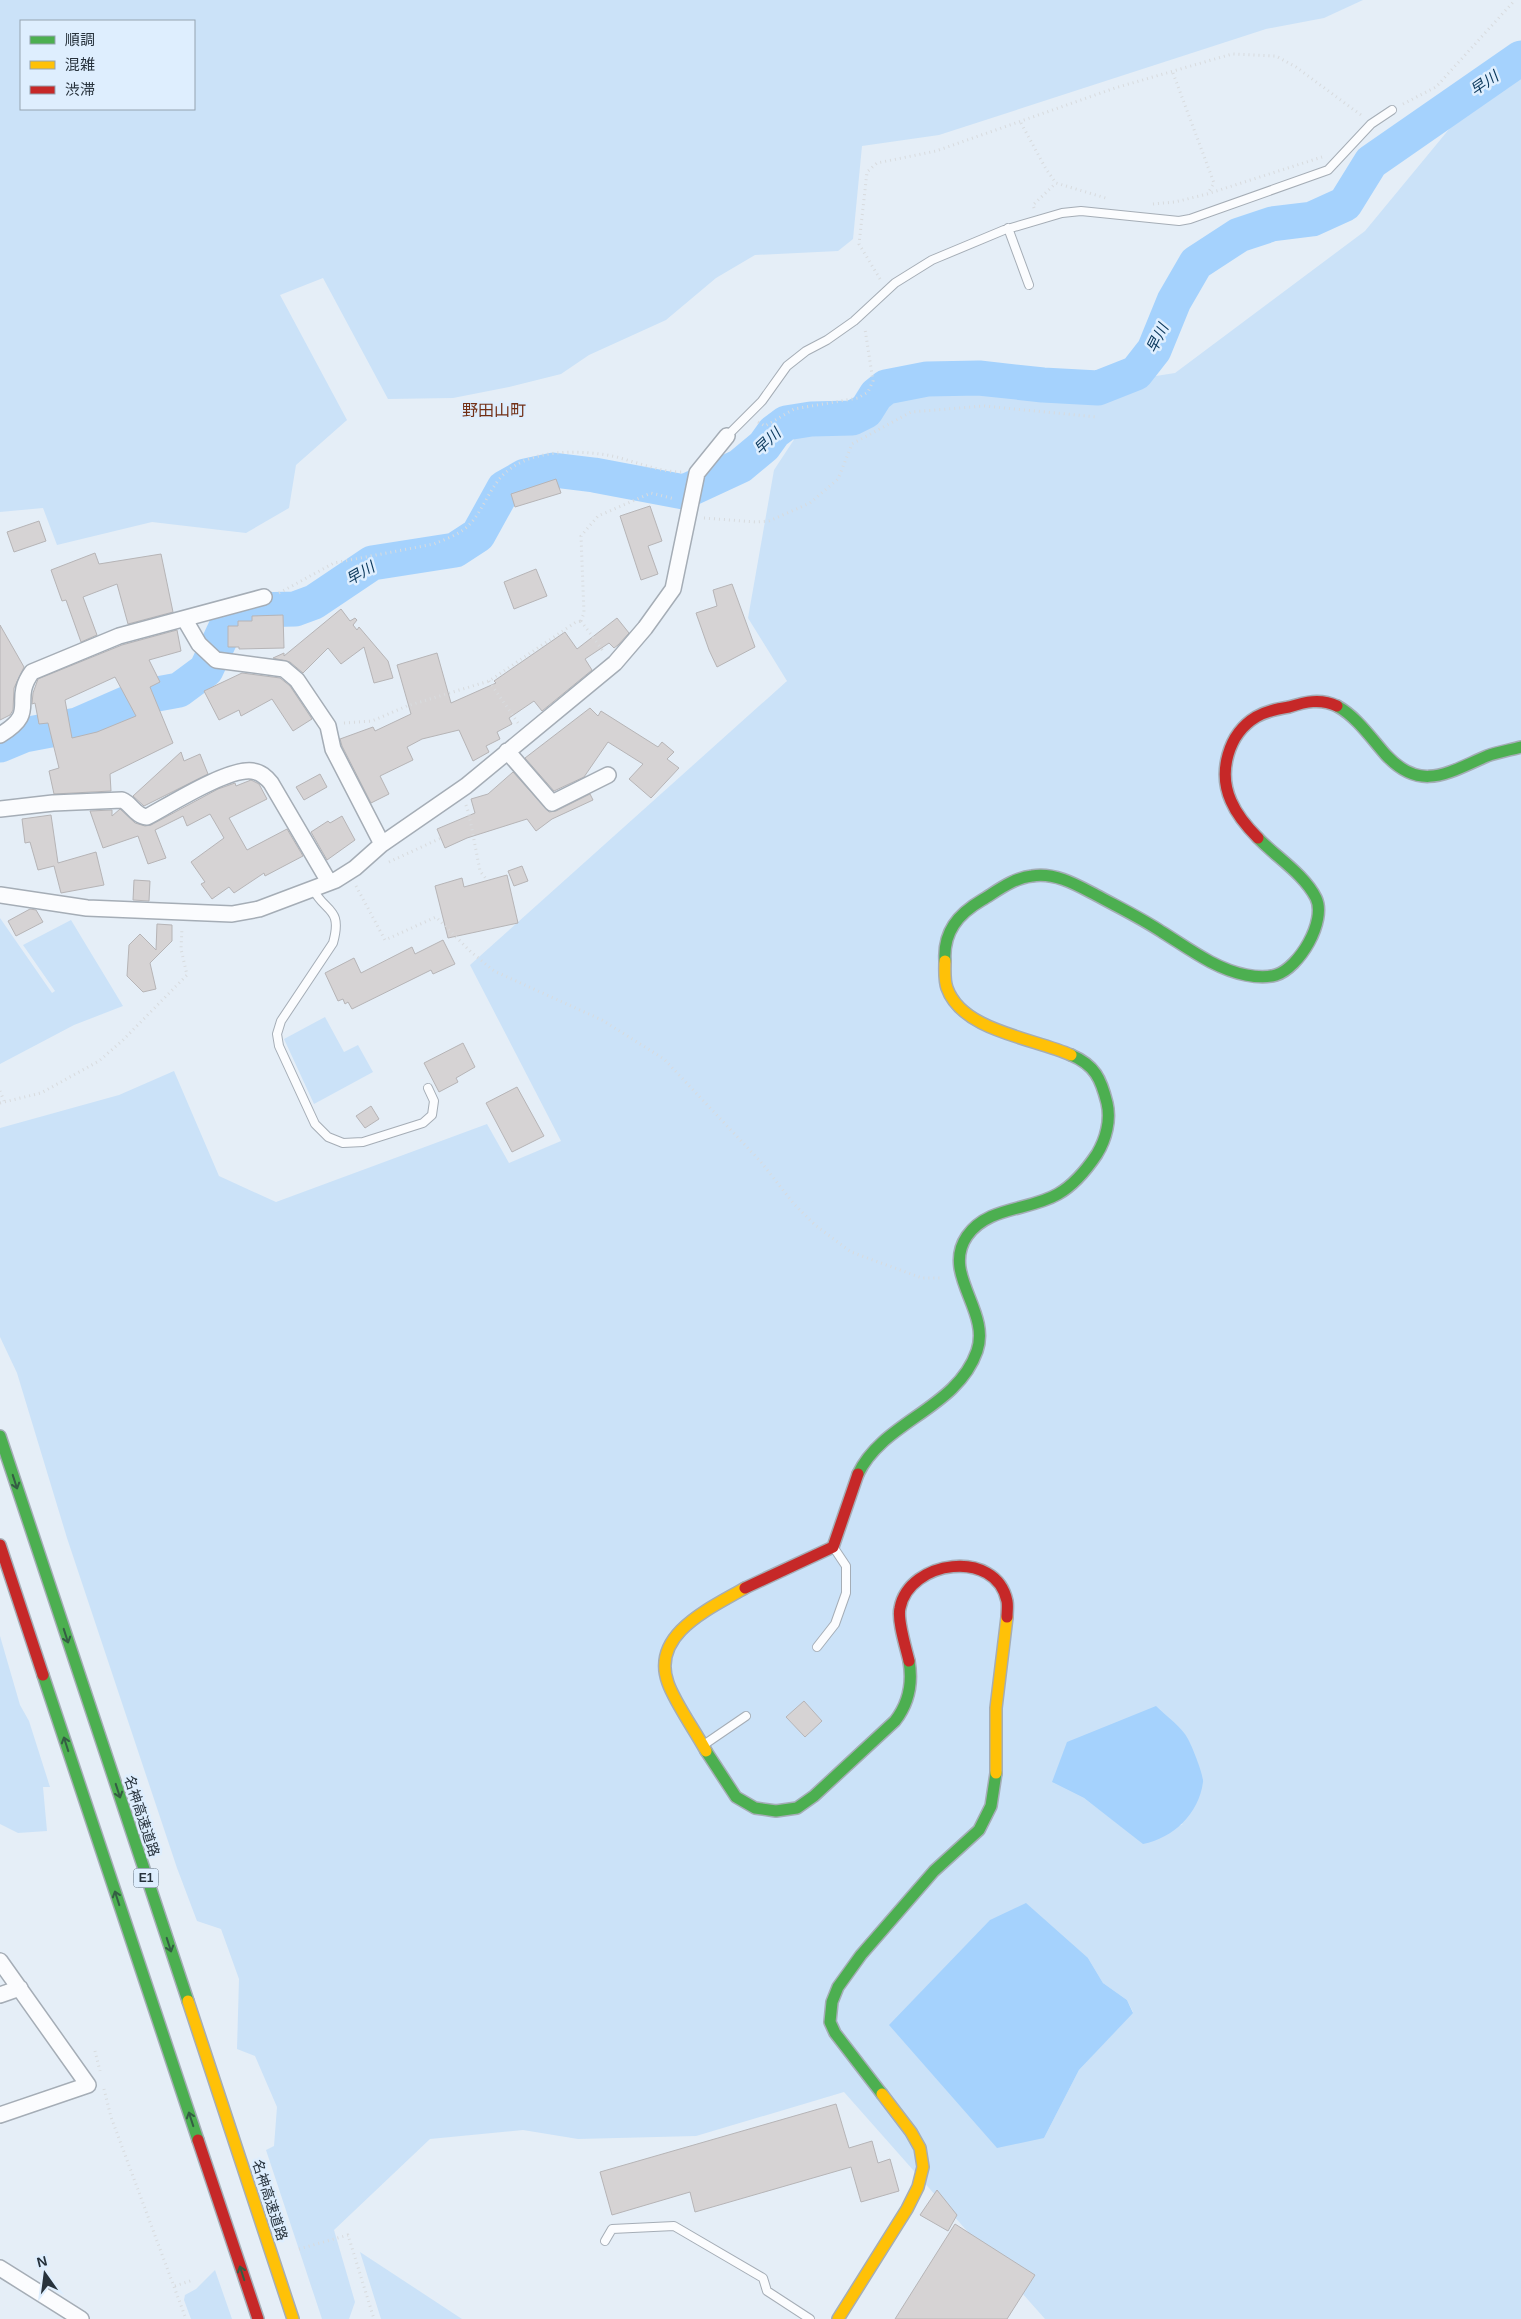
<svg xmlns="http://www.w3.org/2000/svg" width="1521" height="2319" font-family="Helvetica,'Noto Sans JP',sans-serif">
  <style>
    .green { fill: #cbe2f8; fill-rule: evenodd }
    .water { fill: #a5d2fd }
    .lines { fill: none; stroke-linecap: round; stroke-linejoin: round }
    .river { stroke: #a5d2fd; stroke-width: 35 }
    .building { fill: #d6d3d4; stroke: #b6b4b6; fill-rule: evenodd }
    .lane-casing { stroke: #a5adb6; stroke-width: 10 }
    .street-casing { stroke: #a5adb6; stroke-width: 18 }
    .fast-casing { stroke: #a5adb6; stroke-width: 14 }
    .slow-casing { stroke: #a5adb6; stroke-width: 14 }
    .jam-casing { stroke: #a5adb6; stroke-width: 14 }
    .path { stroke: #d8dbde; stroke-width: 3; stroke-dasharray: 1 4; stroke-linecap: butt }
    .lane { stroke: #fbfcfe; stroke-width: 8 }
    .street { stroke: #fbfcfe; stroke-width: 15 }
    .fast { stroke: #4caf50; stroke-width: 11 }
    .slow { stroke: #ffc107; stroke-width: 11 }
    .jam { stroke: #c62828; stroke-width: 11 }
    .oneway { stroke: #345e43 }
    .labels { text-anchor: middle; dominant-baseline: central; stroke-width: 5; stroke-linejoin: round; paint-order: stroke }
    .shield { fill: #deeefe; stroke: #5e6a76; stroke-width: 1 }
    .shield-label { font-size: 12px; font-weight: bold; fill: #27323c }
    .street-label { font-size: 14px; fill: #27323c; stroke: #deeefe }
    .water-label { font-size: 15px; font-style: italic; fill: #08365a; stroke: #deeefe }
    .quarter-label { font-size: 16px; fill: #712f16; stroke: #deeefe }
  </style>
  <rect width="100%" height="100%" fill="#e5eef7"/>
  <path class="green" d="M0 0H1363L1324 18 1266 29 939 135 862 146 853 239 838 251 755 255 716 278 666 320 589 355 561 374 509 387 453 398 388 399 323 278 280 295 347 420 296 465 289 508 246 533 152 522 57 545 43 508 0 512ZM21 21H194V109H21Z
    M1521 42V2319H1045L844 2092 696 2136 578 2139 523 2130 430 2139 334 2230 355 2302 349 2319H322L266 2150 274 2146 277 2107 255 2056 237 2049 239 1979 221 1929 197 1921 177 1868 67 1538 17 1373 0 1337V1128L119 1095 174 1071 219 1176 276 1202 487 1124 509 1163 561 1141 470 965 787 681 748 618 774 470 801 429 877 384 979 376 1054 392 1175 373 1365 231ZM1052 1782 1183 1824 1143 1843 1084 1798ZM1088 1958 1103 1983 1127 2000 1133 2012 1079 2070 1044 2138Z
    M0 918 52 993 55 991 23 945 71 920 123 1006 74 1025 0 1064Z
    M325 1017 344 1052 358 1045 373 1072 314 1104 284 1039Z
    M0 1636 20 1705 29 1721 50 1787H43L47 1831 18 1833 0 1824Z
    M360 2252 462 2319H381Z
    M215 2270 232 2319H191L184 2300 185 2295 196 2289Z"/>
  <path class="water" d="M1156 1706C1166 1716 1182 1727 1188 1739 1192 1746 1204 1776 1203 1782 1199 1814 1173 1838 1143 1844L1084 1798 1052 1782 1067 1742Z
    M1026 1903 1088 1958 1103 1983 1127 2000 1133 2013 1079 2070 1044 2138 997 2148 889 2025 990 1920Z"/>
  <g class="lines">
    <path class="river" d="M0 745 24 735 77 725 141 697 179 690 206 670 225 629 235 615 251 610 295 609 314 602 372 563 455 550 478 535 504 488 525 476 553 470 594 475 684 492 740 466 764 446 774 432 786 423 811 419 852 418 866 411 876 395 886 387 927 379 979 378 1043 385 1098 388 1136 373 1154 350 1174 301 1196 263 1239 235 1272 224 1312 219 1345 204 1371 162 1521 58"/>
  </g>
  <path class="building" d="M556 479 561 493 515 507 511 494Z
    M650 506 662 541 648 546 658 574 641 580 620 516Z
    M39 521 46 541 14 552 7 532Z
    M95 553 99 564 161 554 173 612 128 624 117 584 83 597 97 635 81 642 66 600 62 601 51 570Z
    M536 569 547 596 514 609 504 582Z
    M732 584 755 647 717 667 709 650 696 613 717 606 713 590Z
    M341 609 350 621 355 618 357 620 353 625 357 630 359 627 388 661 393 678 374 683 364 647 341 664 328 648 303 673 290 662 273 658 284 653V656Z
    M283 615 284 648 239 649V647H228V626H238V621H252V616Z
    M617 618 629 633 618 645 614 648 609 643 585 659 592 670 542 711 534 701 509 718 512 724 497 732 500 739 486 746 489 752 473 761 459 730 422 739 407 747 413 760 380 776 389 794 371 803 342 746 340 739 373 727 375 731 411 714 397 665 437 653 451 703 496 683 494 681 565 632 577 649Z
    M0 625 24 667 14 688 13 710 10 715 0 720Z
    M177 630 181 651 149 660 160 682 150 687 173 743 110 774 111 791 54 794 49 771 59 768 48 723 39 724 35 703 32 704 33 693 38 679 122 645ZM115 677 136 716 97 732 72 738 65 700Z
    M242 673 280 678 290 686 312 719 293 731 272 699 241 716 239 710 219 720 204 691Z
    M590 708 598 716 601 711 658 747 662 742 674 752 667 759 679 768 651 798 629 779 643 764 608 742 584 777 554 791 525 758Z
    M181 752 184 761 200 754 208 774 144 806 133 796Z
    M513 772 549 812 556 811 590 794 593 800 552 819 536 831 527 819 467 838 445 848 437 829 475 813 471 799 488 794Z
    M320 774 327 787 304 800 296 787Z
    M251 780 259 784 267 799 229 818 247 850 287 829 303 856 265 876 264 873 234 893 229 887 212 899 201 884 205 882 191 862 224 838 210 814 187 826 183 816 155 830 166 858 148 864 138 836 103 848 90 811 112 810V816L120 809 135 823 145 826 151 825 218 789 235 783 236 786Z
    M51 815 58 863 96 852 104 885 61 893 54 866 38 870 30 842 25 843 22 819Z
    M342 816 355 840 327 860 311 832 328 821 330 823Z
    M522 866 528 881 514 886 508 871Z
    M507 875 518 923 448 938 435 886 462 878 464 887Z
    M134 880 150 881 149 901 133 900Z
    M30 909 36 910 43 922 16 936 8 921Z
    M157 924 172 925V941L150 963 156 989 143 992 127 976 129 945 140 934 156 950Z
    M443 940 455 964 433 974 431 970 352 1009 348 1002 345 1004 343 999 338 1001 325 973 354 958 361 973 412 947 415 954Z
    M463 1043 475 1067 456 1078 458 1082 439 1092 424 1063Z
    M517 1087 544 1136 512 1152 486 1103Z
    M371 1106 379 1119 365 1128 356 1116Z
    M804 1701 822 1721 805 1737 786 1717Z
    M836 2104 849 2148 872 2141 878 2163 890 2159 899 2191 861 2202 851 2167 695 2212 690 2192 612 2215 600 2172Z
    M937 2190 957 2215 948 2231 920 2215Z
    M955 2224 1035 2275 1007 2319H895Z"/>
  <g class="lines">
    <g class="lane-casing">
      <path id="lane" d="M1008 228 1029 285
        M727 436 762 401 787 366 806 351 827 340 854 321 895 283 932 260 1004 230 1062 213 1081 211 1179 221 1190 219 1328 170 1371 124 1392 110
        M313 889C325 913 343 907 333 943L281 1021 277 1034 279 1046 315 1124 328 1137 343 1143 363 1142 423 1123 432 1115 434 1101 428 1088
        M817 1647 835 1624 846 1593V1566L834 1548
        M705 1744 746 1716
        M605 2241 612 2229 674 2226 763 2278 767 2291 810 2319"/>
    </g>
    <g class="street-casing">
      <path id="street" d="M185 620 199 644 216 660 284 669 297 680 328 726 333 749 382 844
        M0 735C40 711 10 702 32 672L119 636 264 597
        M507 751 552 803 608 775
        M0 809 53 803 122 800C132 804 135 816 147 817 171 804 228 768 252 771 261 772 266 777 271 783L329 882
        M0 895 87 908 232 914 259 909 336 880 355 868 382 844 466 786 615 663 645 628 673 589 697 473 727 436
        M0 1961 88 2085 0 2115
        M0 1995 20 1988
        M0 2268 81 2319"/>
    </g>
    <g class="fast-casing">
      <path id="fast" d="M1337 706C1357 717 1371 738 1386 755 1421 793 1449 772 1487 756 1498 752 1510 750 1521 747
        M945 961C943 932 958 914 982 900 997 891 1013 878 1032 876 1055 872 1077 885 1096 895 1118 907 1141 918 1162 932 1188 948 1215 969 1246 975 1256 977 1266 978 1276 975 1299 968 1327 921 1316 898 1304 874 1276 857 1258 838
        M0 1436 188 2001
        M858 1474C883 1421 957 1409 977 1351 991 1311 941 1274 967 1236 988 1206 1029 1211 1058 1194 1074 1185 1087 1169 1097 1154 1106 1139 1111 1120 1107 1103 1101 1079 1095 1065 1071 1055
        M43 1675 198 2140
        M706 1751 736 1797 755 1808 776 1811 797 1808 814 1796 895 1721C909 1703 913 1684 909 1661
        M882 2094 835 2033 830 2022 832 2002 838 1987 861 1955 934 1871 979 1830 991 1806 996 1773"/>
    </g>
    <g class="slow-casing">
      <path id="slow" d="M945 961C945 969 944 980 947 988 962 1031 1033 1038 1071 1055
        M706 1751C696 1732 675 1703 668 1683 650 1634 711 1608 745 1588
        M996 1773V1708L1007 1617
        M188 2001 293 2319
        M838 2319 907 2209 918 2187 923 2167 920 2148 911 2132 882 2094"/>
    </g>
    <g class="jam-casing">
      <path id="jam" d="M1258 838C1247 827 1237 815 1231 801 1218 772 1228 734 1256 717 1266 711 1277 709 1289 707 1305 702 1320 698 1337 706
        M0 1545 43 1675
        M745 1588 833 1547 858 1474
        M909 1661C906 1648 897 1620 900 1608 909 1560 996 1548 1007 1601 1008 1606 1007 1612 1007 1617
        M198 2140 258 2319"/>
    </g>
    <path class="path" d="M1173 73 1214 183 1208 193
      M1403 104 1436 87 1515 0
      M1021 123 1046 169 1056 183 1109 199
      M1153 204 1175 202 1207 194 1322 157
      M1034 208 1033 205 1056 183
      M880 279 859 244 867 172 877 163 936 151 1115 88 1232 54 1276 56 1296 67 1361 115
      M758 422 765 426 794 409 858 398 868 392 873 381 865 329
      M704 518 756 522 769 521 810 503 838 479 852 444 911 412 984 406 1097 417
      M279 593 334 563 434 544C446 539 461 534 470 524 483 510 489 490 502 476 526 451 568 450 600 454 628 457 653 472 682 472
      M581 621 584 613 581 536 598 516 651 493 675 499
      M581 621 603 651
      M489 681 518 723
      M344 723 372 721 407 706 489 681 576 622 581 621
      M466 805 469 814 480 871 487 880
      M389 862 441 838
      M356 886 385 940 436 917 471 952 494 971 602 1020 664 1059 761 1162 794 1204 815 1225 851 1252 922 1278H942
      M0 1091 4 1101
      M0 1103 41 1093 99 1061 123 1040 187 975 181 949 182 928
      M95 2051 100 2071
      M104 2089 111 2117 186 2319
      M299 2249 348 2235 374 2319
      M175 2286 193 2280"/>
    <use href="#lane" class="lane"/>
    <use href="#street" class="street"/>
    <use href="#fast" class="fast"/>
    <use href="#slow" class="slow"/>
    <use href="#jam" class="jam"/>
  </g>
  <defs><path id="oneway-shaft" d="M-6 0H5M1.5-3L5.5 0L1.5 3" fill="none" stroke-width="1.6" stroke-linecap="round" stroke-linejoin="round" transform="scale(1.25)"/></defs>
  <g class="oneway">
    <use href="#oneway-shaft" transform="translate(15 1482) rotate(72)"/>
    <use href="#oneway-shaft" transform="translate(66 1636) rotate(72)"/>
    <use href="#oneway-shaft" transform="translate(66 1744) rotate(-108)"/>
    <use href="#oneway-shaft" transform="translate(118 1791) rotate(72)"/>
    <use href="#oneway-shaft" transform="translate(117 1898) rotate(-108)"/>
    <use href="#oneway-shaft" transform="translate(169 1945) rotate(72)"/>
    <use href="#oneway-shaft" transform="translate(191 2119) rotate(-108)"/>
    <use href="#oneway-shaft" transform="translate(242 2273) rotate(-108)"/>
  </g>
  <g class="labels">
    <rect class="shield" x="133.5" y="1868.5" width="25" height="19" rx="4"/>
    <g class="shield-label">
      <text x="146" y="1878">E1</text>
    </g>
    <g class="street-label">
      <text transform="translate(142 1816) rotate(72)">名神高速道路</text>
      <text transform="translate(270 2200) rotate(72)">名神高速道路</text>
    </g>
    <g class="water-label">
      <text transform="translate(1484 83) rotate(-35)">早川</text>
      <text transform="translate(1157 338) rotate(-64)">早川</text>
      <text transform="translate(767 441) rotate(-43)">早川</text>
      <text transform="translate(360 573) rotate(-30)">早川</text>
    </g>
    <g class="quarter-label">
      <text x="494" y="410">野田山町</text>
    </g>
  </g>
  <rect x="20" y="20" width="175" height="90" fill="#deeefe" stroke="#95a3b0"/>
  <rect x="30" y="36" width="25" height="8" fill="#4caf50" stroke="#95a3b0"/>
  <text x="65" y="45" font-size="15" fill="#27323c">順調</text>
  <rect x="30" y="61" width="25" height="8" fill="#ffc107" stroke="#95a3b0"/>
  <text x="65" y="70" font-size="15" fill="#27323c">混雑</text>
  <rect x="30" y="86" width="25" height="8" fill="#c62828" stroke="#95a3b0"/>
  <text x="65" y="95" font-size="15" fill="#27323c">渋滞</text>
  <g transform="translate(45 2274) rotate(346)" stroke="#deeefe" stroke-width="4" paint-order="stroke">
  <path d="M0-4L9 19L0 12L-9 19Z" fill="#27323c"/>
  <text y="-8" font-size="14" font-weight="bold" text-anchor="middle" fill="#27323c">N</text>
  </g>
</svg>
